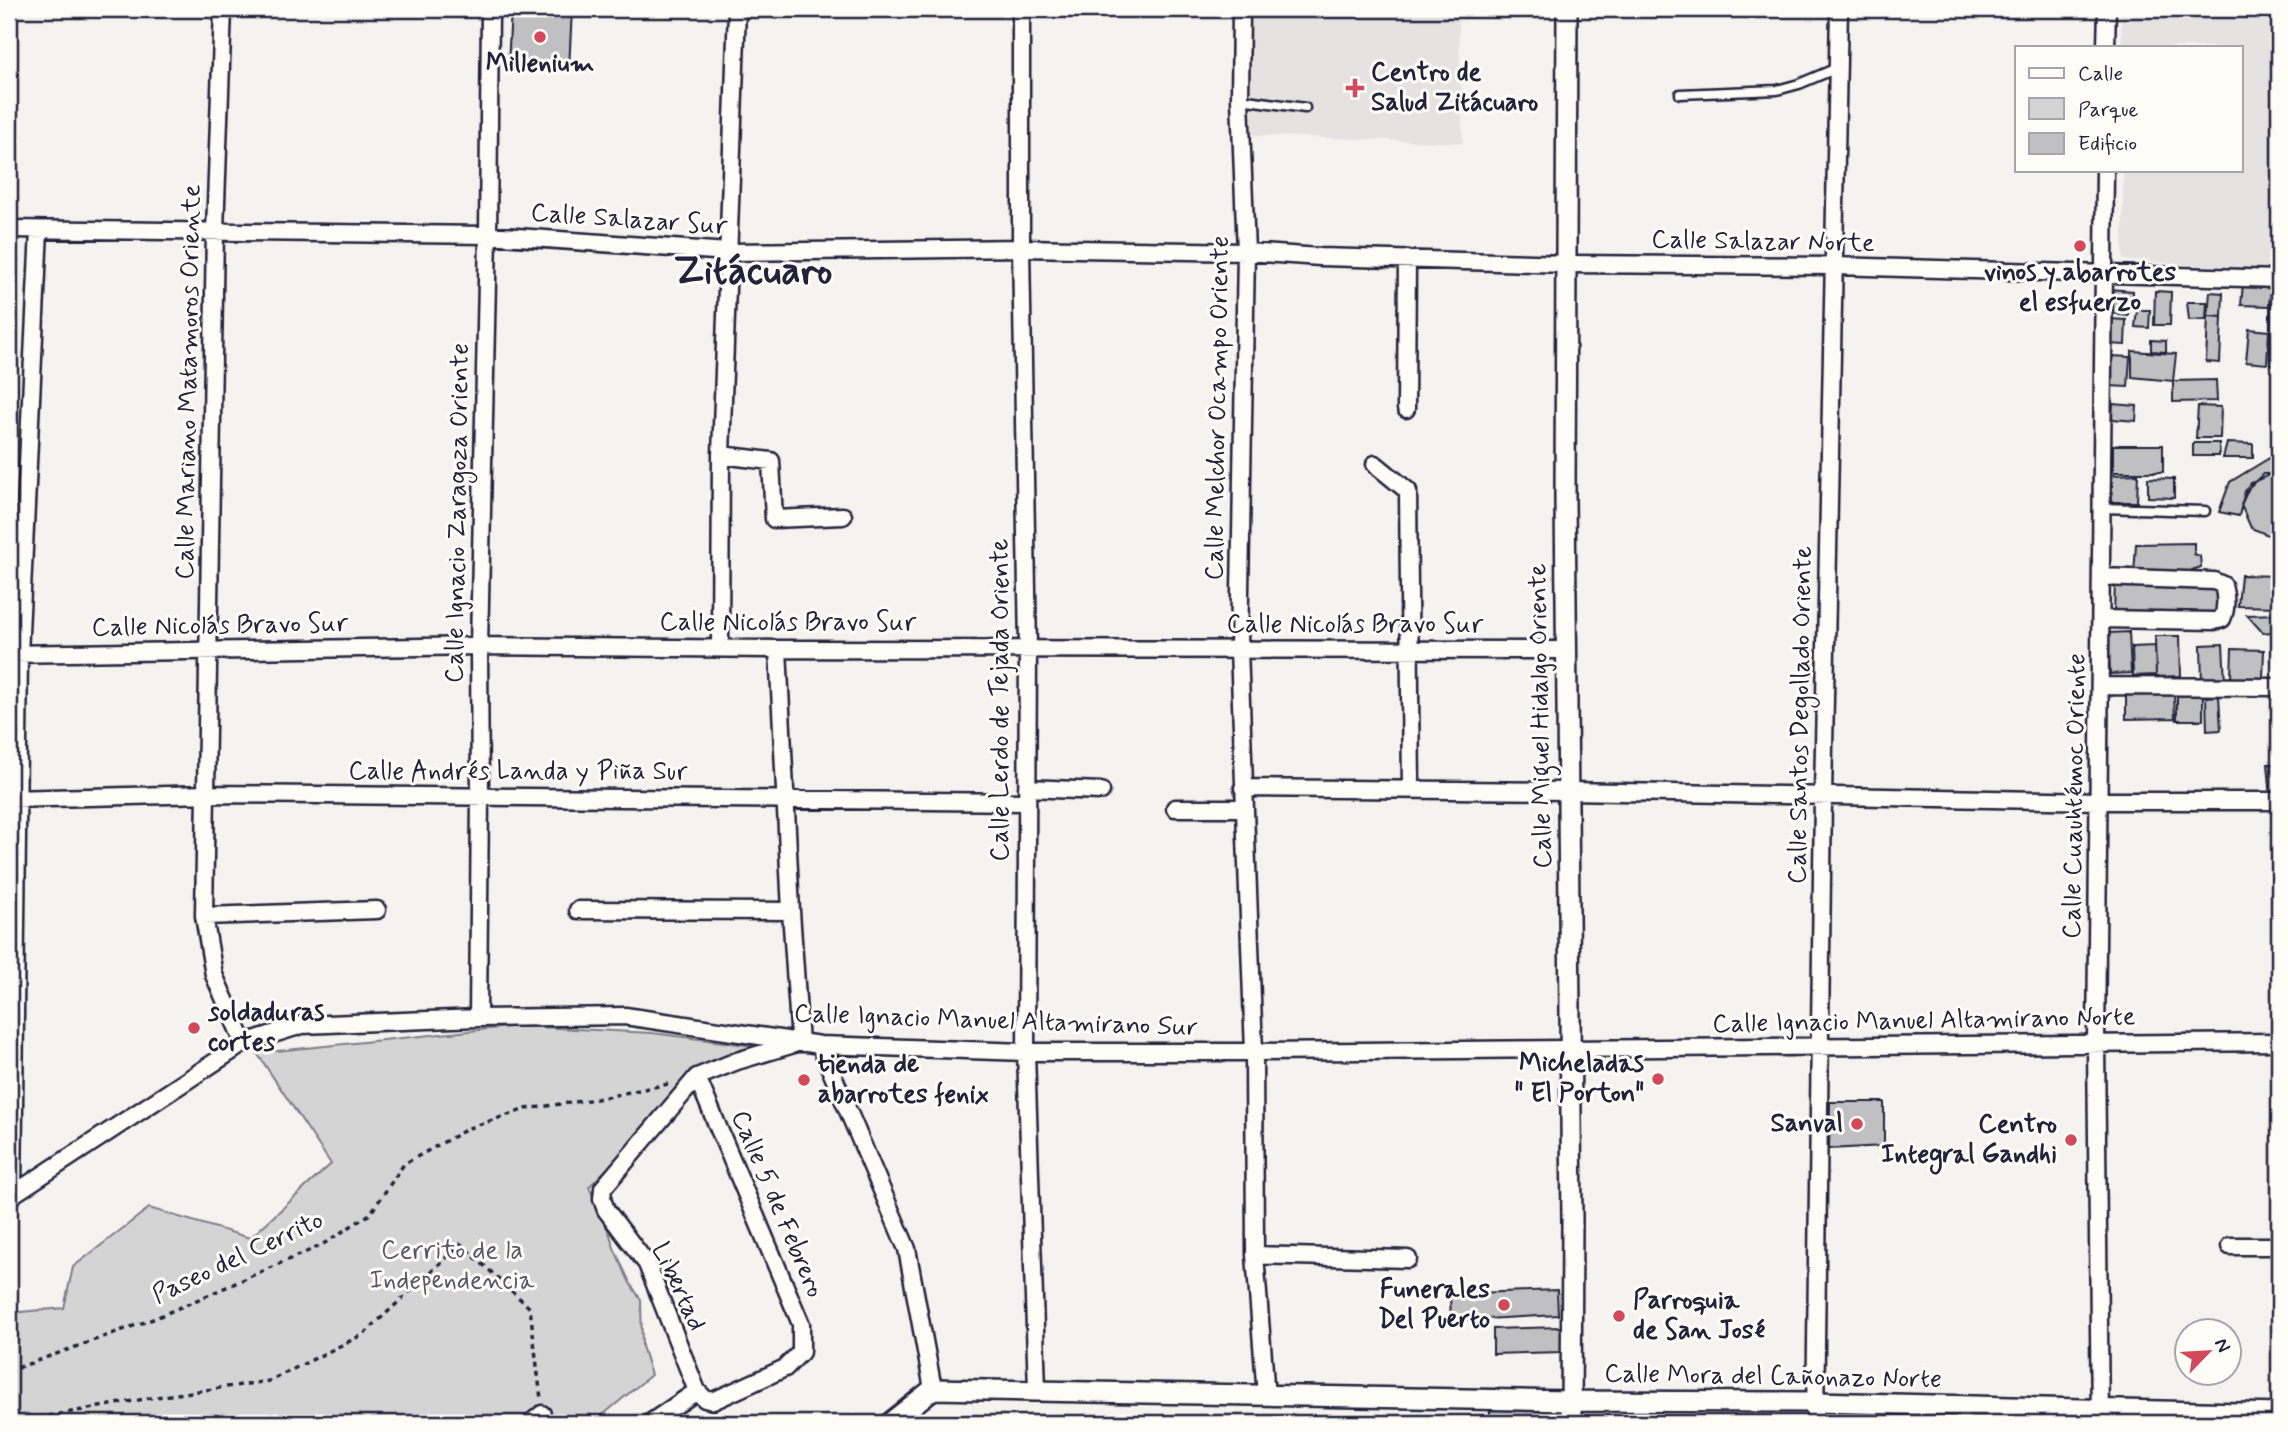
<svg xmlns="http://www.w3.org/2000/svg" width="2288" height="1432" font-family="Mynerve,sans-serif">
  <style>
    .built { fill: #e4e3e2 }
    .green { fill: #d5d4d5; stroke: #7c7b88; stroke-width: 2 }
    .building { fill: #c0bfc2; stroke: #22223b; stroke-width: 2 }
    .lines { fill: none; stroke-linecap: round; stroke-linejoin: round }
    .service-casing { stroke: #22223b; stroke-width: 13 }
    .minor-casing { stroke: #22223b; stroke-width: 21 }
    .tertiary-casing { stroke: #22223b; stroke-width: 24 }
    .path { stroke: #22223b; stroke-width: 3.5; stroke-dasharray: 5 5; stroke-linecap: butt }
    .service { stroke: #fdfcf7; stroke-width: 8 }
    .minor { stroke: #fdfcf7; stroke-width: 16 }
    .tertiary { stroke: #fdfcf7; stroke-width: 19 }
    .poi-dot { fill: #d1495b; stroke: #fdfcf7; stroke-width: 2.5 }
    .labels { text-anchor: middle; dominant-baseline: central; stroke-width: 6; stroke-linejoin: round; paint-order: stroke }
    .poi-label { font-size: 26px; font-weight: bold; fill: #22223b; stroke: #fdfcf7; text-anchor: start }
    .street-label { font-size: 26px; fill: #22223b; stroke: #fdfcf7 }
    .park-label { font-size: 26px; fill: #585769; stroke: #fdfcf7 }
    .town-label { font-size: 40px; font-weight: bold; fill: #22223b; stroke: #fdfcf7 }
  </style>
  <rect width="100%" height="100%" fill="#f4f3ef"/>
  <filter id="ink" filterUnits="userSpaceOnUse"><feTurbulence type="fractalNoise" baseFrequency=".0143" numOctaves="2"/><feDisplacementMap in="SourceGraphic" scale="14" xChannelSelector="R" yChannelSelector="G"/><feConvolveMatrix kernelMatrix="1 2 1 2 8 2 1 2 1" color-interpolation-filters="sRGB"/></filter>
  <g filter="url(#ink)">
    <path class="built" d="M1248 9H1458L1463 143 1250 135Z
      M2121 9H2279V271L2123 260V170H2241V47H2122Z"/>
    <path class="green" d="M519 1026 652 1033 754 1046 693 1070 697 1077 589 1187 610 1235 614 1248 630 1283 641 1300 642 1346 651 1375 593 1423H9V1313L64 1308 73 1267 149 1208 250 1238 331 1164 257 1053Z"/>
    <path class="building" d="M511 9H572L569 69 508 65Z
      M2243 284 2271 285 2269 306 2241 305Z
      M2109 289 2133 291V300L2120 303 2119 309 2128 310V315L2110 313Z
      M2155 291 2171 292 2170 325H2154Z
      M2210 292 2223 293 2222 317 2208 316Z
      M2187 302H2207L2206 319 2189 320Z
      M2137 310H2150L2149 328 2135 327Z
      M2208 316 2222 317 2220 363 2206 362Z
      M2109 319 2126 320 2125 345 2108 344Z
      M2249 329 2269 331 2267 364 2246 362Z
      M2151 340 2166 341V352L2151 351Z
      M2132 351 2176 354 2173 381 2132 377Z
      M2110 356 2130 357 2128 387 2109 386Z
      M2216 380 2217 401 2173 402V381Z
      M2113 404 2137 406 2136 421 2112 419Z
      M2198 406 2221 407 2220 438H2196Z
      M2193 443H2219V456H2193Z
      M2227 443 2253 444V458H2223Z
      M2113 445H2163V472H2113Z
      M2271 457 2279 460V474H2263L2245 491 2239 516 2219 512 2230 482Z
      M2273 473 2279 476V535L2273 537 2251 528 2241 505 2251 483Z
      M2138 474 2137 502H2112V475Z
      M2148 478 2174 479V498L2148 497Z
      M2194 543V554L2200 556 2201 567 2192 570V578L2134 575 2136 544Z
      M2241 575 2279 576V607L2238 606Z
      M2115 582 2218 586 2217 618 2114 614Z
      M2279 614V631L2263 633 2247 615Z
      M2129 632 2131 673 2110 674 2108 633Z
      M2155 636H2180L2181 676 2156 677Z
      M2223 644 2225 682 2202 683 2201 645Z
      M2155 646 2156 675 2133 676 2132 647Z
      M2232 649 2264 650 2263 678H2231Z
      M2177 693H2203V720H2177Z
      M2174 694 2175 718 2126 719V695Z
      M2219 696 2221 730 2207 731 2206 697Z
      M2268 764H2279V797L2271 798Z
      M1830 1102H1884V1146L1829 1149Z
      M1557 1290 1558 1315 1451 1321 1450 1294Z
      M1561 1327 1562 1352 1493 1354V1329Z
      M1564 1406V1423H1490V1407Z"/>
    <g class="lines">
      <g class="service-casing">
        <path id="service" d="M1680 94 1777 90 1799 84 1837 68
          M1240 99 1305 108
          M2275 360 2276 279
          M2102 508 2205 511"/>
      </g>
      <g class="minor-casing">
        <path id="minor" d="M223 9 215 231 204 916 214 975 244 1043
          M1021 9V248L1028 648 1026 1052 1037 1390
          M1241 9 1240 99 1246 252 1239 649 1254 1052 1255 1255 1266 1396
          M2106 47 2107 9
          M9 229 488 235 728 252 1021 248 1246 252 1320 257 1568 264 1834 266 2279 279
          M1406 409 1407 259
          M721 455 771 461 774 519 843 516
          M1375 464 1408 491 1411 789
          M2101 619 2214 621 2222 619C2227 608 2226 596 2223 585L2214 581 2101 577
          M720 647 721 455 737 9
          M778 649 791 911 800 1043
          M9 654 479 646 778 649 1567 650
          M2100 686 2279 687
          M1027 788 1101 791
          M1243 788 1569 791 2099 801H2279
          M9 799 208 794 1026 802
          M1175 808H1243
          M578 910 791 911
          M204 916 377 910
          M478 1018 480 796 479 646 488 235 490 9
          M820 1045 907 1249 933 1389
          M697 1077 801 1324V1352L785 1368 713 1401 705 1399 697 1391 647 1264 606 1210 602 1199 603 1188 697 1077 737 1061 794 1044
          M13 1195 19 654 39 230
          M9 1197 244 1043 302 1025 478 1018 625 1016 820 1045 1026 1052H1254L2279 1042
          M2230 1246H2279
          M1255 1255 1408 1259
          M531 1423 542 1414
          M650 1423 697 1391
          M1815 1423 1823 796 1839 9
          M2100 1423 2096 1043 2105 170"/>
      </g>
      <g class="tertiary-casing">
        <path id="tertiary" d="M1567 9 1565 498 1572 1220 1571 1423
          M890 1423 933 1389 1571 1401 1815 1402 2279 1414"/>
      </g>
      <path class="path" d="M9 1373 20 1367 153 1319 320 1246 370 1214 404 1164 469 1128 526 1109 596 1099 668 1084
        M9 1423 156 1397 269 1381 364 1334 461 1244 530 1308 541 1399"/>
      <use href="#service" class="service"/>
      <use href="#minor" class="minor"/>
      <use href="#tertiary" class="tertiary"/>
    </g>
  </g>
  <g class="poi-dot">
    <circle cx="540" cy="37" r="7"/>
    <path d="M1351.5 77.5h7v7h7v7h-7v7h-7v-7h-7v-7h7z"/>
    <circle cx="2080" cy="246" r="7"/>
    <circle cx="194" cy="1028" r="7"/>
    <circle cx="1658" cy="1079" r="7"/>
    <circle cx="804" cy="1080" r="7"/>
    <circle cx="1857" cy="1124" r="7"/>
    <circle cx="2071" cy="1140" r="7"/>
    <circle cx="1504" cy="1305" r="7"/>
    <circle cx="1619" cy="1316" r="7"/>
  </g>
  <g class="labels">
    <g class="poi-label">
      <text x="540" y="64" text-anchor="middle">Millenium</text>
      <text x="1371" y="73">Centro de<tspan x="1371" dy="30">Salud Zitácuaro</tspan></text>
      <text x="2080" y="273" text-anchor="middle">vinos y abarrotes<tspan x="2080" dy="30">el esfuerzo</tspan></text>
      <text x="208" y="1013">soldaduras<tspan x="208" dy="30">cortes</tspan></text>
      <text x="1644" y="1064" text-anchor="end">Micheladas<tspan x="1644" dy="30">" El Porton"</tspan></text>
      <text x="818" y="1065">tienda de<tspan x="818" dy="30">abarrotes fenix</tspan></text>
      <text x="1843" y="1124" text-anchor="end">Sanval</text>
      <text x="2057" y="1125" text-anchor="end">Centro<tspan x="2057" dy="30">Integral Gandhi</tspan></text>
      <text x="1490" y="1290" text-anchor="end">Funerales<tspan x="1490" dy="30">Del Puerto</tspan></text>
      <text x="1633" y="1301">Parroquia<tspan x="1633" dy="30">de San José</tspan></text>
    </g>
    <g class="street-label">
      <text transform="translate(629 220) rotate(4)">Calle Salazar Sur</text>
      <text transform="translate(1763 242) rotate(1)">Calle Salazar Norte</text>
      <text transform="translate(189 382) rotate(-89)">Calle Mariano Matamoros Oriente</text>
      <text transform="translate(1218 408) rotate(-89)">Calle Melchor Ocampo Oriente</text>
      <text transform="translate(458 513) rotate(-89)">Calle Ignacio Zaragoza Oriente</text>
      <text x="788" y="623">Calle Nicolás Bravo Sur</text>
      <text x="1355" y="625">Calle Nicolás Bravo Sur</text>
      <text transform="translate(220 626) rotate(-1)">Calle Nicolás Bravo Sur</text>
      <text transform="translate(1001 700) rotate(-90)">Calle Lerdo de Tejada Oriente</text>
      <text transform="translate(1801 715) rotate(-89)">Calle Santos Degollado Oriente</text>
      <text transform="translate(1541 716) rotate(-91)">Calle Miguel Hidalgo Oriente</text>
      <text x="518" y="772">Calle Andrés Landa y Piña Sur</text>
      <text transform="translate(2075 796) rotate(-89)">Calle Cuauhtémoc Oriente</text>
      <text transform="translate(996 1021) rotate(2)">Calle Ignacio Manuel Altamirano Sur</text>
      <text transform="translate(1924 1021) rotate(-1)">Calle Ignacio Manuel Altamirano Norte</text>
      <text transform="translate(777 1204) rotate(67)">Calle 5 de Febrero</text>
      <text transform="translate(238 1258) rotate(-25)">Paseo del Cerrito</text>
      <text transform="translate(678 1287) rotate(65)">Libertad</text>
      <text transform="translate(1773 1377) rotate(1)">Calle Mora del Cañonazo Norte</text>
    </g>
    <g class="park-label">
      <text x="452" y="1251">Cerrito de la<tspan x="452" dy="30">Independencia</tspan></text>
    </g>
    <g class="town-label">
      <text x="753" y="272">Zitácuaro</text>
    </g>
  </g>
  <rect width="2288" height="1432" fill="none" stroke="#fdfcf7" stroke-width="35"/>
  <rect x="18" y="18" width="2253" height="1397" fill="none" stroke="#22223b" stroke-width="2.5" filter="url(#ink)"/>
  <rect x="2015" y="46" width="228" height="126" fill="#fdfcf7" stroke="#a5a5ac" stroke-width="2"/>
  <rect x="2029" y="68" width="35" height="10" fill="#fdfcf7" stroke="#a5a5ac" stroke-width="2"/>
  <text x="2078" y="80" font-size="21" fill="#22223b">Calle</text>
  <rect x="2029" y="98" width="35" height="21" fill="#d5d4d5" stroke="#a5a5ac" stroke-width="2"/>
  <text x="2078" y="116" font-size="21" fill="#22223b">Parque</text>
  <rect x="2029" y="133" width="35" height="21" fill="#c0bfc2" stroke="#a5a5ac" stroke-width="2"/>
  <text x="2078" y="150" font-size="21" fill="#22223b">Edificio</text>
  <g transform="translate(2208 1352) rotate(65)"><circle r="33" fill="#fdfcf7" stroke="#a5a5ac" stroke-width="2"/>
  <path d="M0-5L12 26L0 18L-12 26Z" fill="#d1495b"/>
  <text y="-10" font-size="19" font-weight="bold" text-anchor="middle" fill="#22223b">N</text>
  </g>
</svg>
